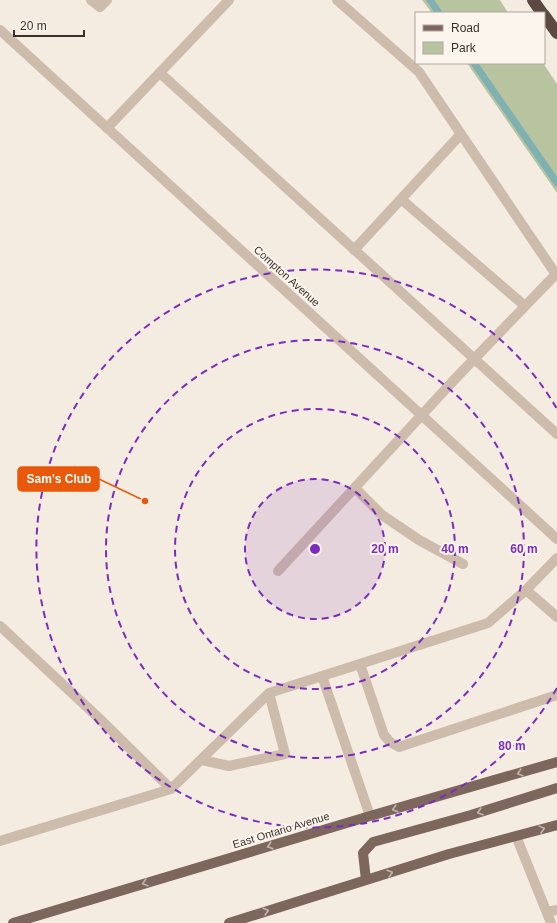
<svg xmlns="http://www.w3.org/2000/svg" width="557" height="923" font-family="Arial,sans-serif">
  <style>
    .green { fill: #b8c4a0 }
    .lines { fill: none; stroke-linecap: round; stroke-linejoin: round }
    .stream { stroke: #7fb0b2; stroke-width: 7 }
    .service { stroke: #cdbbac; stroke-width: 10 }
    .minor { stroke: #cdbbac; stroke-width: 10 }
    .primary { stroke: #7d675c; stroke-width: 10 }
    .motorway { stroke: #5c4a42; stroke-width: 12 }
    .oneway { stroke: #c2b5ac }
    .ring { fill: none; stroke: #7b2cbf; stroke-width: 2; stroke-dasharray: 7 5 }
    .labels { text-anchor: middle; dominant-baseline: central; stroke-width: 4; stroke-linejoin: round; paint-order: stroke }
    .street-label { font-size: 11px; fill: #3b302b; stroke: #fbf5ee }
    .centre { fill: #7b2cbf; stroke: #fbf5ee; stroke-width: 2 }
    .ring-label { font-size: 12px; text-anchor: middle; font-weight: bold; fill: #7b2cbf; stroke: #fbf5ee; stroke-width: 4; stroke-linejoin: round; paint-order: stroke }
    .leader { fill: none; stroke: #e8590c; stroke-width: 1.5 }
    .callout-dot { fill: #e8590c; stroke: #fbf5ee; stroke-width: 1.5 }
    .callout { fill: #e8590c; stroke: #e8590c; stroke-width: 1.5 }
    .callout-label { font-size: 12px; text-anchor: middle; font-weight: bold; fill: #fff }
  </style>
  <rect width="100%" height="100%" fill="#f4ebe1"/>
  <path class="green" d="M422 0H500L508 13H432Z
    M467 63H543L557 84V193Z"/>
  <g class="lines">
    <path class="stream" d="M430 0 439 13
      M474 63 557 183"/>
    <path class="service" d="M91 0 100 7 107 0
      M337 0 419 72 557 276
      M160 73 557 434
      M107 128 229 0
      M401 199 525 306
      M354 250 461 134
      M355 488 382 515 419 540 463 564
      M278 571 454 380 556 274
      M526 590 557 617
      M0 626 102 721 171 789
      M360 664 384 735 390 742 399 747 557 695
      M322 676 370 816
      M202 760 229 766 285 754 269 693
      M516 836 551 923
      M0 841 171 789 269 693 488 623 526 590 557 558
      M547 912 557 910"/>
    <path class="minor" d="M0 30 557 539"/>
    <path class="primary" d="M366 880 363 853 373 842 471 815 557 788
      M13 923 370 816 557 762
      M229 923 449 854 557 825"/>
    <path class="motorway" d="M533 0 542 13
      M544 15 557 33"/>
  </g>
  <defs><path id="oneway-chevron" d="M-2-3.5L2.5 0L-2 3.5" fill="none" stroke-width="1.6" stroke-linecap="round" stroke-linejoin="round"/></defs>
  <g class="oneway">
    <use href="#oneway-chevron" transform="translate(520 773) rotate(163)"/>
    <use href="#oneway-chevron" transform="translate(395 809) rotate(164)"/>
    <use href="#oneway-chevron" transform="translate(480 812) rotate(163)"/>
    <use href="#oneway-chevron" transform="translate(542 829) rotate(-15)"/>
    <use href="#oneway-chevron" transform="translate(270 846) rotate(163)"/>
    <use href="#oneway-chevron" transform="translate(390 873) rotate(-18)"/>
    <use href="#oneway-chevron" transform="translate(145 883) rotate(163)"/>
    <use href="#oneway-chevron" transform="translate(266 911) rotate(-17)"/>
  </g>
  <circle cx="315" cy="549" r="70" fill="#7b2cbf" fill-opacity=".12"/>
  <g class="ring">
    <circle cx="315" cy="549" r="70"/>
    <circle cx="315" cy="549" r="140"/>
    <circle cx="315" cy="549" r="209"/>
    <path d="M557 688A279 279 0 1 1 557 409"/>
  </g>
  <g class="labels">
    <g class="street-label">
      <text transform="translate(287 276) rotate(42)">Compton Avenue</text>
      <text transform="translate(281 830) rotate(-17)">East Ontario Avenue</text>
    </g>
  </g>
  <circle cx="315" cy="549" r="6" class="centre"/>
  <g class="ring-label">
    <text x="385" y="553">20 m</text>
    <text x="455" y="553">40 m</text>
    <text x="524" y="553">60 m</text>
    <text x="512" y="750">80 m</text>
  </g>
  <path class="leader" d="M145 501L99 479"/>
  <circle class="callout-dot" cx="145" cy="501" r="4"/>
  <rect class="callout" x="18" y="467" width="81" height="24" rx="4"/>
  <g class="callout-label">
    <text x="59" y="483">Sam's Club</text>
  </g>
  <rect x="415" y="12" width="130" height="52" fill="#fbf5ee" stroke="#aea6a0"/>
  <rect x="423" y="25" width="20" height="6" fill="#7d675c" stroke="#aea6a0"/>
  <text x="451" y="32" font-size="12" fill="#3b302b">Road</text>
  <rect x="423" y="42" width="20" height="12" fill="#b8c4a0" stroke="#aea6a0"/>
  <text x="451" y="52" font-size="12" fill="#3b302b">Park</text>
  <path d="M14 30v6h70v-6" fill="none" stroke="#3b302b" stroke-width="2"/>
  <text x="20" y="30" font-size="12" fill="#3b302b" stroke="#fbf5ee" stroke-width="3" paint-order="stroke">20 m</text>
</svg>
